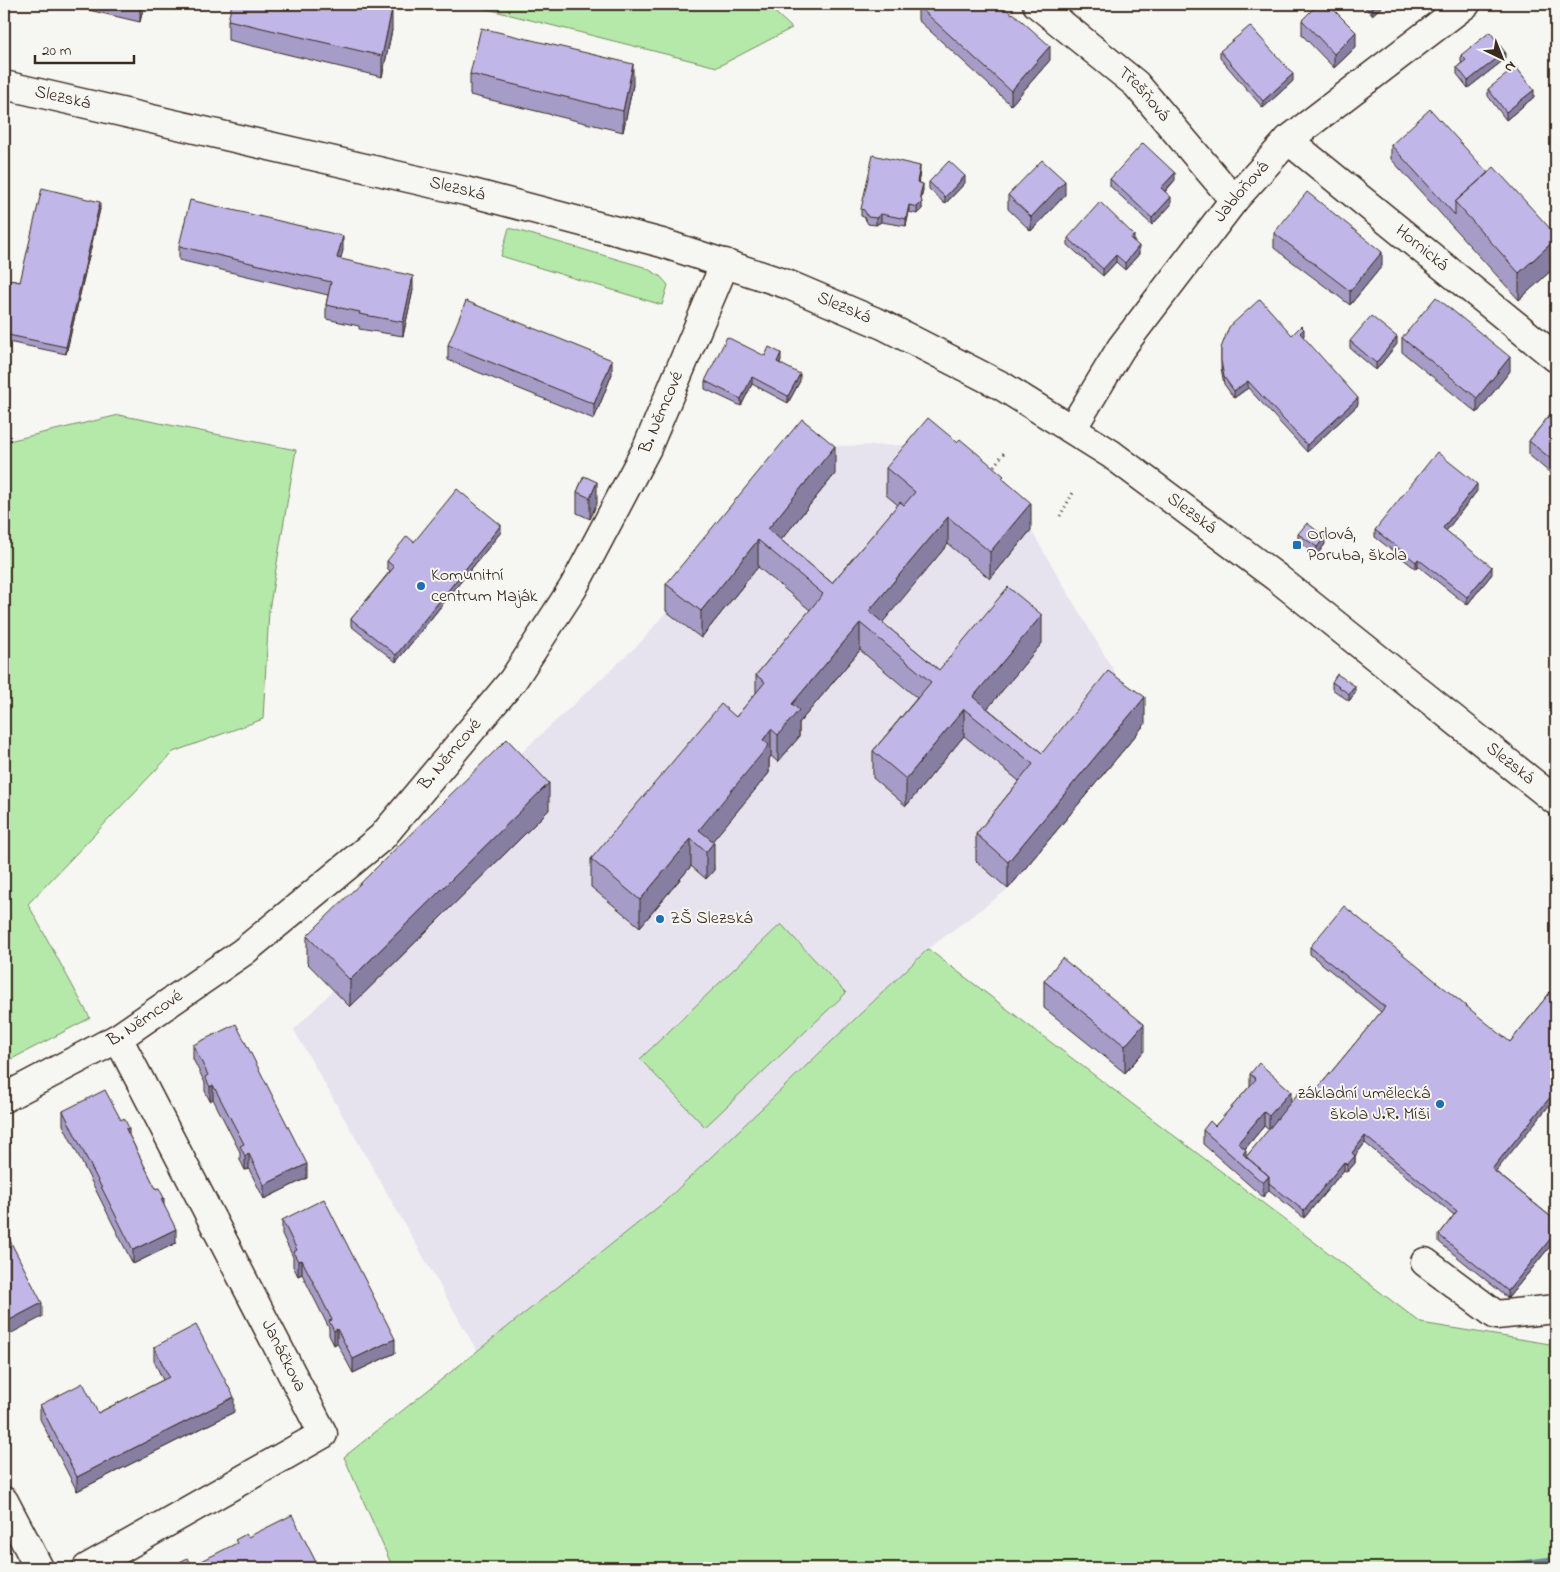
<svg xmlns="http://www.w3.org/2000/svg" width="1560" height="1572" font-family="'Indie Flower',sans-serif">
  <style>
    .built { fill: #e6e3ef }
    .green { fill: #b5e9aa; stroke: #788a64 }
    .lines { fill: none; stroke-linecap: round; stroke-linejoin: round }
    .stream { stroke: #698b97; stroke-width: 10 }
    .minor-casing { stroke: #3b2a1e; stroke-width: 31 }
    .path { stroke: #3b2a1e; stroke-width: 3; stroke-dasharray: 1 4; stroke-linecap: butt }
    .minor { stroke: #f6f6f2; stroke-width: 28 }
    .wall { fill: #a59dc7; stroke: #3b2a1e; fill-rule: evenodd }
    .shaded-wall { fill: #867fa2; stroke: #3b2a1e }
    .building { fill: #c0b6e7; stroke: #3b2a1e }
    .poi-dot { fill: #1f6fb2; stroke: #f6f6f2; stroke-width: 2 }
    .labels { text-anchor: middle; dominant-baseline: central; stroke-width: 4; stroke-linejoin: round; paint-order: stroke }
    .street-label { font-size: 18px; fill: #3b2a1e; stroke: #f6f6f2 }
    .poi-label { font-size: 18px; fill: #3b2a1e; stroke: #f6f6f2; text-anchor: start }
  </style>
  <rect width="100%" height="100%" fill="#f6f6f2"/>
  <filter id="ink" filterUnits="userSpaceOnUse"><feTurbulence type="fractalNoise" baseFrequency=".02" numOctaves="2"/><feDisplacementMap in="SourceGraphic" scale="10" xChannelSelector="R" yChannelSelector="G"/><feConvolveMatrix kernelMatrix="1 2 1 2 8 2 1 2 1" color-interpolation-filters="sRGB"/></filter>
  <g filter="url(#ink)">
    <path class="built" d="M928 445 1004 503 1031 530 1145 724 1008 889 928 949 662 1204 477 1351 294 1030 333 990 307 963 507 766 642 641 802 446Z"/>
    <path class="green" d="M467 4H766L792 28 717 67Z
      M509 228 644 267 660 276 668 285 662 305 501 256Z
      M119 415 296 450 269 610 263 719 173 752 28 904 90 1018 4 1063V442Z
      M781 924 846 993 705 1127 640 1059Z
      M928 949 1421 1323 1556 1345V1568H393L344 1457 662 1204Z"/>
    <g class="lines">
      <path class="stream" d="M1504 1568 1556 1561"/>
      <g class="minor-casing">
        <g id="minor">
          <path id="s1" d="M1037 4 1136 84 1234 200"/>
          <path id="s2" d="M4 85 465 191 662 243 789 285 883 325 1002 386 1111 454 1276 577 1556 801"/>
          <path id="s3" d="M1288 140 1556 358"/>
          <path id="s4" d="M1072 429 1121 348 1234 200 1288 140 1466 4"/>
          <path id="s5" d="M4 1098 118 1038 243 952 382 837 513 680 573 588 647 448 725 263"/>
          <path d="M1425 1262 1496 1315 1556 1309"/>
          <path d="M4 1501 39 1568"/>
          <path d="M87 1568 323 1434 118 1038"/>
        </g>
      </g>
      <path class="path" d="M991 470 1006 450
        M1060 516 1074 491"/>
      <use href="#minor" class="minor"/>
    </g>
    <path class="wall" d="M63 4H144L140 22Z
      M1362 4H1385L1372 15Z
      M918 6 1050 60 1011 105 918 20Z
      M228 20 392 30 382 77 228 40Z
      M1302 20 1356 47 1334 68 1302 35Z
      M1220 51 1293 81 1263 108 1220 58Z
      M1461 55 1505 59 1468 88 1457 74V67L1462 63 1461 62Z
      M470 74 633 85 623 132 470 95Z
      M1488 89 1534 97 1506 120 1488 96Z
      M1391 145 1488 173 1556 235V266L1519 300 1391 159Z
      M920 173 918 182 923 191 921 198 922 209 917 214 909 212 906 226 881 222 876 225 868 224 864 217 861 216V209Z
      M1110 179 1175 180 1165 192 1171 205 1152 225 1110 186Z
      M929 182 965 183 945 204 929 189Z
      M1008 195H1065L1031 231 1008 209Z
      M100 209 66 354 8 342 7 346H4V279L20 282Z
      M1274 233 1382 266 1350 305 1274 248Z
      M1068 238 1134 242 1139 254 1125 270 1116 262 1103 276 1068 245Z
      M179 246 343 250 340 259 413 290 403 336 359 329V326L326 319V305L328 295 179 260Z
      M1292 335 1304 336 1303 337 1358 405 1307 452 1248 388 1234 398 1224 384 1221 368V348Z
      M1402 338 1510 371 1477 413 1402 352Z
      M1350 341 1397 344 1376 370 1350 348Z
      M448 345 612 374 594 419 448 360Z
      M765 356 781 360 780 363 800 381 788 403 752 384 741 406 705 389V381Z
      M1556 407V478L1529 455V441Z
      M957 442 1004 479 1031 530 990 579 948 544 882 622 939 670 1042 643 987 708 1042 753 1145 724 1008 889 976 861V834L1019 781 964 736 906 806 873 778V751L917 698 860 650 799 723V737L778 762 771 756 769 759V773L712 841 714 870 706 879 691 866 640 927 591 887V859L736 717 756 693V675L810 610 758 567 701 638 666 611V584L835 474 781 540 832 583 898 505 886 495V468Z
      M584 476 597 503 590 519 577 513V492Z
      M1477 491 1446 531 1492 574 1467 605 1418 566 1416 569 1375 537V530Z
      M501 532 396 662 351 626V619L390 571 387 568V561L414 542Z
      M1298 534 1325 544 1317 555 1298 541Z
      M1556 573V594L1553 590V576Z
      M1332 682 1355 693 1349 701 1332 689Z
      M549 810 350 1007 307 963V936Z
      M1310 947 1510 1042 1556 985V1097L1495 1171 1556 1221V1239L1508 1298 1439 1242V1235L1454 1215 1365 1143 1355 1156V1163L1347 1172 1344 1170 1304 1218 1269 1190 1263 1197 1203 1144V1130L1215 1126 1250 1086V1074L1291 1102 1313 1094 1381 1012 1310 954ZM1264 1126 1269 1130 1246 1157 1245 1149Z
      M1044 981 1144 1051 1125 1073 1044 1008Z
      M193 1045 307 1178 264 1199 249 1169 245 1170 240 1160V1152L213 1099 210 1101 205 1091V1083L193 1059Z
      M63 1111 129 1135 164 1206 176 1243 133 1264 63 1125Z
      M282 1220 395 1353 353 1373 337 1343 334 1345 329 1335V1328L302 1274 298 1276 293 1266V1257L282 1234Z
      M154 1347 234 1412 77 1491 40 1419V1405L98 1413 163 1380 154 1361Z"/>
    <path class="shaded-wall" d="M140 4H144L140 22Z
      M1377 4H1385L1372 15V8Z
      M392 9V30L382 77V56Z
      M1356 32V47L1334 68V54Z
      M1050 46V60L1011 105V91Z
      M1505 52V59L1468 88V81Z
      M633 64V85L623 132V111Z
      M1293 74V81L1263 108V101Z
      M1534 90V97L1506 120V112Z
      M920 166V173L917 189V182Z
      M1175 173V180L1161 195V188Z
      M965 176V183L945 204V197Z
      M1065 181V195L1031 231V217Z
      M923 184V191L920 202V195Z
      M1171 197V205L1152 225V218Z
      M100 202V209L66 354V347Z
      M922 202V209L917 214V207Z
      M909 205V212L906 226V219Z
      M881 214V222L876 225V218Z
      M1134 235V242L1131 239Z
      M343 236V250L337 273V258Z
      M1556 239V266L1519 300V273Z
      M1139 246V254L1125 270V263Z
      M1382 252V266L1350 305V291Z
      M1116 255V262L1103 276V269Z
      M413 276V290L403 336V322Z
      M1304 329V336L1300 340V333Z
      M1397 337V344L1376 370V363Z
      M781 353V360L777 369V362Z
      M1510 357V371L1477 413V398Z
      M612 360V374L594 419V404Z
      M800 374V381L788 403V396Z
      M752 377V384L741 406V399Z
      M1248 381V388L1234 398V391Z
      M1358 398V405L1307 452V445Z
      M835 446V474L772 551 768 529Z
      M597 482V503L590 519V498Z
      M1477 484V491L1443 535V528Z
      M1031 503V530L990 579V552Z
      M948 517V544L873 634 869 611Z
      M501 525V532L396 662V655Z
      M1325 537V544L1317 555V547Z
      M758 540V567L701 638V611Z
      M1418 559V566L1416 569V562Z
      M1492 567V574L1467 605V597Z
      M1042 615V643L978 720 973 697Z
      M860 623V650L799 723V737L778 762V735L792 704Z
      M1355 686V693L1349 701V694Z
      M1145 697V724L1008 889V862Z
      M964 709V736L906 806V779Z
      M771 729V756L769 759V773L705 850 699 830Z
      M549 783V810L350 1007V980Z
      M691 839V866L640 927V900Z
      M714 842V870L706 879V852Z
      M1144 1024V1051L1125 1073V1046Z
      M213 1085V1099L210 1101V1087Z
      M1556 1090V1097L1492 1176V1169Z
      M1291 1091V1105L1269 1130V1116Z
      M1264 1112V1126L1238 1157V1143Z
      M129 1128V1142L126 1129Z
      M1365 1136V1143L1355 1156V1163L1347 1172V1165L1352 1153Z
      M1246 1150V1164L1243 1154Z
      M249 1154V1169L245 1170V1156Z
      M1344 1162V1170L1304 1218V1211Z
      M307 1164V1178L264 1199V1185Z
      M1269 1176V1190L1263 1197V1183Z
      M164 1198V1212L161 1199Z
      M176 1229V1243L133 1264V1250Z
      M1556 1232V1239L1508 1298V1291Z
      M302 1260V1274L298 1276V1261Z
      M42 1303V1317L4 1337V1323Z
      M337 1329V1343L334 1345V1331Z
      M395 1339V1353L353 1373V1359Z
      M234 1397V1412L77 1491V1477Z"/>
    <path class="building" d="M232 4H369L392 9 382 56 228 20Z
      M920 4H1000L1012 14 1013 13 1050 46 1011 91 918 6Z
      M1318 4H1328L1356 32 1334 54 1302 20Z
      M1368 4H1377L1372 8Z
      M1250 26 1293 74 1263 101 1220 51Z
      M481 28 633 64 623 111 470 74Z
      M1490 32 1505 52 1468 81 1457 67 1466 60 1461 55Z
      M1516 67 1534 90 1506 112 1488 89Z
      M1430 109 1488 173 1455 202V215L1391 145Z
      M1143 143 1175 173 1161 188 1171 197 1152 218 1110 179Z
      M873 155 920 166 917 182 923 184 920 195 922 202 917 207 909 205 906 219 881 214 876 218 868 217 864 210 861 209Z
      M1042 160 1065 181 1031 217 1008 195Z
      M949 161 965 176 945 197 929 182Z
      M1494 167 1556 235V239L1519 273 1455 202Z
      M42 188 100 202 66 347 8 335 7 339H4V279L20 282Z
      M1307 192 1382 252 1350 291 1274 233Z
      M190 200 343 236 337 258 413 276 403 322 359 314 360 312 326 305 331 282 179 246Z
      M1100 202 1134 235 1131 239 1139 246 1125 263 1116 255 1103 269 1068 238Z
      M1436 297 1510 357 1477 398 1402 338Z
      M1260 299 1292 335 1301 326 1304 329 1300 333 1358 398 1307 445 1248 381 1234 391 1224 377 1221 361V348L1229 327Z
      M466 301 612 360 594 404 448 345Z
      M1371 316 1397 337 1376 363 1350 341Z
      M727 337 765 356 769 347 781 353 777 362 800 374 788 396 752 377 741 399 705 381Z
      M1556 407V463L1529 441Z
      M928 418 957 442 960 439 1004 476 1002 478 1031 503 990 552 948 517 869 611 939 670 1008 587 1042 615 973 697 1042 753 1108 671 1145 697 1008 862 976 834 1033 764 964 709 906 779 873 751 931 682 860 623 792 704 799 710 778 735 771 729 763 740 769 745 699 830 714 842 706 852 691 839 640 900 591 859 721 704 736 717 765 682 756 675 823 594 758 540 701 611 666 584 802 419 835 446 768 529 832 583 900 502 904 505 915 492 886 468Z
      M1437 452 1477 484 1443 528 1492 567 1467 597 1418 559 1416 562 1375 530Z
      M584 476 597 482 590 498 577 492Z
      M457 489 501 525 396 655 351 619 394 567 387 561 407 536 414 542Z
      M1307 523 1325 537 1317 547 1298 534Z
      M1556 573V580L1553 576Z
      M1337 674 1355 686 1349 694 1332 682Z
      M507 739 549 783 350 980 307 936Z
      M1344 906 1510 1042 1556 985V1090L1492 1169 1556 1221V1232L1508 1291 1439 1235 1457 1211 1365 1136 1352 1153 1355 1156 1347 1165 1344 1162 1304 1211 1269 1183V1176L1246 1157 1304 1086 1313 1094 1385 1007 1310 947Z
      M1062 958 1144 1024 1125 1046 1044 981Z
      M236 1024 307 1164 264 1185 249 1154 245 1156 240 1146 244 1144 213 1085 210 1087 205 1077 208 1075 193 1045Z
      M1259 1063 1291 1091 1269 1116 1264 1112 1238 1143 1246 1150 1243 1154 1269 1176 1263 1183 1203 1130 1210 1121 1215 1126 1256 1079 1250 1074Z
      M105 1090 121 1120 124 1118 129 1128 126 1129 156 1189 159 1188 164 1198 161 1199 176 1229 133 1250 63 1111Z
      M324 1199 395 1339 353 1359 337 1329 334 1331 329 1321 332 1320 302 1260 298 1261 293 1252 297 1250 282 1220Z
      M4 1229 42 1303 4 1323Z
      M196 1325 234 1397 77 1477 40 1405 83 1383 98 1413 169 1377 154 1347Z
      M292 1515 319 1568H175L173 1565 188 1558 192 1566 237 1543 235 1540 246 1534 248 1537Z"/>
  </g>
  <g class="poi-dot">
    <rect x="1292" y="540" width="10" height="10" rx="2.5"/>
    <circle cx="421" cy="586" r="5"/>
    <circle cx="660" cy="919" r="5"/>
    <circle cx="1440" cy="1104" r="5"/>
  </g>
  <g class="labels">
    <g class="street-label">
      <text stroke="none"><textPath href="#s1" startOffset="140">Třešňová</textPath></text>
      <text stroke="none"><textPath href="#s2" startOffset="60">Slezská</textPath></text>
      <text stroke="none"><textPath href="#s2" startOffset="465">Slezská</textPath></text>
      <text stroke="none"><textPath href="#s4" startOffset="292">Jabloňová</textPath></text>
      <text stroke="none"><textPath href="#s3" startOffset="172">Hornická</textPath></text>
      <text stroke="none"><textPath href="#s2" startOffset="870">Slezská</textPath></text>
      <text stroke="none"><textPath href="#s5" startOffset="972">B. Němcové</textPath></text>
      <text stroke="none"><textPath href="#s2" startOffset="1275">Slezská</textPath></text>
      <text stroke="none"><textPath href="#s5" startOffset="568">B. Němcové</textPath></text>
      <text stroke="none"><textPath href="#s2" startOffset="1680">Slezská</textPath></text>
      <text stroke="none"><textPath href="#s5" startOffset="162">B. Němcové</textPath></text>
      <text transform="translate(283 1356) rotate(63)">Janáčkova</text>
    </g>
    <g class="poi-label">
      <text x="1307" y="535">Orlová,<tspan x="1307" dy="21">Poruba, škola</tspan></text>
      <text x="431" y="576">Komunitní<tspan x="431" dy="21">centrum Maják</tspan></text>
      <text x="670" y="919">ZŠ Slezská</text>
      <text x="1430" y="1094" text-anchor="end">základní umělecká<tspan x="1430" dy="21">škola J.R. Míši</tspan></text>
    </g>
  </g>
  <rect width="1560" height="1572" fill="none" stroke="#f6f6f2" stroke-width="20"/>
  <rect x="10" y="10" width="1540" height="1552" fill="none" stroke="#3b2a1e" stroke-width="2" filter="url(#ink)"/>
  <g transform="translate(1502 58) rotate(137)" stroke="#f6f6f2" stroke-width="4" paint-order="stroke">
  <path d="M0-4L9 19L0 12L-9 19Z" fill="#3b2a1e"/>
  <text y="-8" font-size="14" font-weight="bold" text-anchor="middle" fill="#3b2a1e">N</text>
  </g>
  <path d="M35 55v8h99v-8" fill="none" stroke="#3b2a1e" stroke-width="2.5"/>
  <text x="42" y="55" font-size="15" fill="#3b2a1e" stroke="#f6f6f2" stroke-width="4" paint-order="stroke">20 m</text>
</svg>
